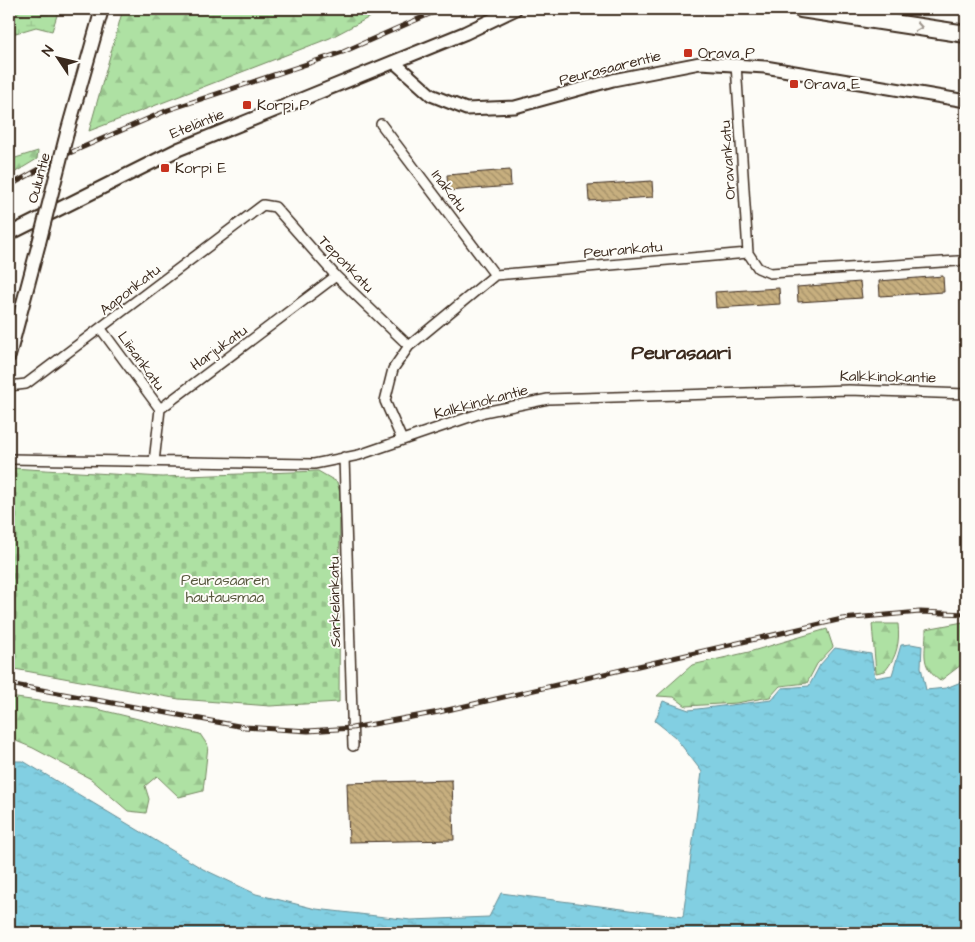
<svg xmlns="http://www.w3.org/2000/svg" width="975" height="942" font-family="'Architects Daughter',sans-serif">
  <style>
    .forest { fill: url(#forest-firs); stroke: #748660 }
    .wetland { fill: url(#wetland-marsh); stroke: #748660 }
    .cemetery { fill: url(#cemetery-stones); stroke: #748660 }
    .water { fill: url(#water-ripples); stroke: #668d94 }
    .building { fill: url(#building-back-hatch); stroke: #3b2a1e }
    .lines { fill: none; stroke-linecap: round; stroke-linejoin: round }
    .minor-casing { stroke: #3b2a1e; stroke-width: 12 }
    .tertiary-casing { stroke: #3b2a1e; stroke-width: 15 }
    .secondary-casing { stroke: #3b2a1e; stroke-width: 16 }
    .motorway-casing { stroke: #3b2a1e; stroke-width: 20 }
    .minor { stroke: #fdfcf7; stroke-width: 9 }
    .tertiary { stroke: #fdfcf7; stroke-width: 11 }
    .secondary { stroke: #fdfcf7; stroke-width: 12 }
    .motorway { stroke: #fdfcf7; stroke-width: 16 }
    .rail-casing { stroke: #3b2a1e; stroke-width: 5 }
    .rail { stroke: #fdfcf7; stroke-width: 3; stroke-dasharray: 9; stroke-linecap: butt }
    .secondary-bridge-casing { stroke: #3b2a1e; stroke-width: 16; stroke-linecap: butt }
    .secondary-bridge { stroke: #fdfcf7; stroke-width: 12 }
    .oneway { stroke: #9c938a }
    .poi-dot { fill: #c8321e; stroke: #fdfcf7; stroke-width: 2 }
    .labels { text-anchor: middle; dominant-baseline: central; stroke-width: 4; stroke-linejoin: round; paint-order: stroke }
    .poi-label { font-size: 15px; fill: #3b2a1e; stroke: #fdfcf7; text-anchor: start }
    .street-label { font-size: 15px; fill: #3b2a1e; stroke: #fdfcf7 }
    .park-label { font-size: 15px; fill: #58583f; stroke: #fdfcf7 }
    .district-label { font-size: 20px; font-weight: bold; fill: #3b2a1e; stroke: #fdfcf7 }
  </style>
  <defs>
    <pattern id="forest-firs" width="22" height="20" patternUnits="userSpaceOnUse" patternTransform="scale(1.25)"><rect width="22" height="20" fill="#aee1a3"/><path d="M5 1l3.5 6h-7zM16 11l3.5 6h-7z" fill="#97c18c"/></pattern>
    <pattern id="wetland-marsh" width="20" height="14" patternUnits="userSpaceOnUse" patternTransform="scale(1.25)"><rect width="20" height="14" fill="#aee1a3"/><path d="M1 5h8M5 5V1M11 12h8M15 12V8" fill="none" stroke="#97c18c"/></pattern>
    <pattern id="cemetery-stones" width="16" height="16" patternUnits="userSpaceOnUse" patternTransform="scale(1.25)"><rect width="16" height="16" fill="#aee1a3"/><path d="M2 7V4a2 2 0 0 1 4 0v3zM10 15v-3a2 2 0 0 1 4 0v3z" fill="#97c18c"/></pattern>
    <pattern id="water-ripples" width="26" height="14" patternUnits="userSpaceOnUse" patternTransform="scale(1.25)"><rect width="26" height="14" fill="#82cfe2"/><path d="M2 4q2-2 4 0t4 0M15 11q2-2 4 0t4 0" fill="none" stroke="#71b2c1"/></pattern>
    <pattern id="building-back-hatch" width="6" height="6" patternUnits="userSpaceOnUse" patternTransform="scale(1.25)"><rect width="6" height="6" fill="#c7af7f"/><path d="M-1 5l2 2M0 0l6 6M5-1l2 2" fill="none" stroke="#a38f67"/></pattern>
  </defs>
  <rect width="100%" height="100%" fill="#fdfcf7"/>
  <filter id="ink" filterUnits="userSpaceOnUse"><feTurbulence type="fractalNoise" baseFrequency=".02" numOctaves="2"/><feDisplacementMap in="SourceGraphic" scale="10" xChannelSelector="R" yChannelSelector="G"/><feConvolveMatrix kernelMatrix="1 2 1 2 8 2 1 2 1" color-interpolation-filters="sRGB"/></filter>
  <g filter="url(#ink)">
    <path class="forest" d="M123 9H385L330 38 89 131Z
      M38 151 37 159 9 176V160Z
      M963 622 966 625V666L961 665 940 681C919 665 926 653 926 629Z
      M872 624H898C900 642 897 657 885 671L876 673Z
      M827 629 833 647 817 664 807 683 780 686 770 697 736 703 686 706 674 697 657 696 692 665 749 652Z
      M9 697 97 709 200 734 208 746 203 791 179 797 157 776 145 786 149 799 146 813 128 811 91 779 33 748 16 741H9Z"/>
    <path class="wetland" d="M9 9H59L52 31 36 27 9 35Z"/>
    <path class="cemetery" d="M11 468 162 477 318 471 337 482 340 493 339 702 270 706 179 699 9 668V469Z"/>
    <path class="water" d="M911 644 922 646 921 667 926 690 946 688 966 680V933H9V761H23L203 869 256 894 316 909 411 920 489 917 501 893 683 917 702 772 675 737 655 721 663 701 689 710 772 700 782 688 809 686 820 665 835 648 871 654 875 678 892 675 901 645Z"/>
    <path class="building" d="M510 170 511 186 448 191 447 175Z
      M652 181 653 197 589 201 588 185Z
      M943 276 944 292 880 296 879 281Z
      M860 282 862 298 798 302 797 287Z
      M779 288 780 304 716 308 715 292Z
      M452 780 454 840 349 842 347 783Z"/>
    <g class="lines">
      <g class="minor-casing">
        <path id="minor" d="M736 64 748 253
          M381 124 495 275
          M101 329 160 409
          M9 386 26 384 263 205 275 207 336 276 409 346
          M402 440 385 401 393 369 409 346 495 275 748 253 758 268 770 273 958 261
          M344 457 353 746
          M9 459 314 464 359 455 484 412 548 399 849 390 966 394
          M154 462 160 409 336 276"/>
      </g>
      <g class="tertiary-casing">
        <path id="tertiary" d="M394 62 431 95 466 109 515 107 613 80 700 63 765 67 966 101"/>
      </g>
      <g class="secondary-casing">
        <path id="secondary" d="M67 133 102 9
          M9 234 179 149 465 33 515 9
          M9 356 39 243"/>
      </g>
      <g class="motorway-casing">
        <path id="motorway" d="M801 9 966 34"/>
      </g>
      <use href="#minor" class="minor"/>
      <use href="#tertiary" class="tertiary"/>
      <use href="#secondary" class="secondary"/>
      <use href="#motorway" class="motorway"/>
      <g class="rail-casing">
        <path id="rail" d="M9 186 65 155 168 110 343 52 441 9
          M9 684 244 727 308 731 352 728 439 712 842 619 920 612 966 614"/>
      </g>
      <use href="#rail" class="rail"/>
      <g class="secondary-bridge-casing">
        <path id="secondary-bridge" d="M39 243 67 133"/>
      </g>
      <use href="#secondary-bridge" class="secondary-bridge"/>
    </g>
    <defs><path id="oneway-chevron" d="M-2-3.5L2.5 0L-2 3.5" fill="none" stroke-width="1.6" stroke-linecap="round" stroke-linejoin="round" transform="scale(1.25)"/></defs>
    <use class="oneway" href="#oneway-chevron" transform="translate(919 27) rotate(9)"/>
  </g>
  <g class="poi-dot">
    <rect x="683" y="48" width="10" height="10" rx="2.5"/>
    <rect x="789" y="79" width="10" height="10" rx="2.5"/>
    <rect x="242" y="100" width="10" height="10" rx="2.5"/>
    <rect x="160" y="163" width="10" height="10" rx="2.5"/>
  </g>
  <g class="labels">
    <g class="poi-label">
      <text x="698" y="53">Orava P</text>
      <text x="804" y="84">Orava E</text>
      <text x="257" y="105">Korpi P</text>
      <text x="175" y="168">Korpi E</text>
    </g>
    <g class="street-label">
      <text transform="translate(610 68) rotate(-14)">Peurasaarentie</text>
      <text transform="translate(197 124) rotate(-22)">Eteläntie</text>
      <text transform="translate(728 160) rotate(-94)">Oravankatu</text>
      <text transform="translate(39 178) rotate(-75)">Ouluntie</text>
      <text transform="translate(449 191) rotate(53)">Inakatu</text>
      <text transform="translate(623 250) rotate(-5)">Peurankatu</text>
      <text transform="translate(346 264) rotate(46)">Teponkatu</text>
      <text transform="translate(130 290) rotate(-38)">Aaponkatu</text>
      <text transform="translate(219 348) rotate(-36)">Harjukatu</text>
      <text transform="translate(141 361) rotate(54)">Liisankatu</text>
      <text transform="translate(888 377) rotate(1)">Kalkkinokantie</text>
      <text transform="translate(481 402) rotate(-15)">Kalkkinokantie</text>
      <text transform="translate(335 602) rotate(-91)">Särkelänkatu</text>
    </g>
    <g class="park-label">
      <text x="225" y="580">Peurasaaren<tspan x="225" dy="17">hautausmaa</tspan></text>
    </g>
    <g class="district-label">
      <text x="681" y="353">Peurasaari</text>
    </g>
  </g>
  <rect width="975" height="942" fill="none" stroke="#fdfcf7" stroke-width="30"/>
  <rect x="15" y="15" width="945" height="912" fill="none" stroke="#3b2a1e" stroke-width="2" filter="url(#ink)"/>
  <g transform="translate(58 58) rotate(305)" stroke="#fdfcf7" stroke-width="4" paint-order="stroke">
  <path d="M0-4L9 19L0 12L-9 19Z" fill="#3b2a1e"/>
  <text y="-8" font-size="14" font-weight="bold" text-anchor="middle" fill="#3b2a1e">N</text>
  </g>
</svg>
